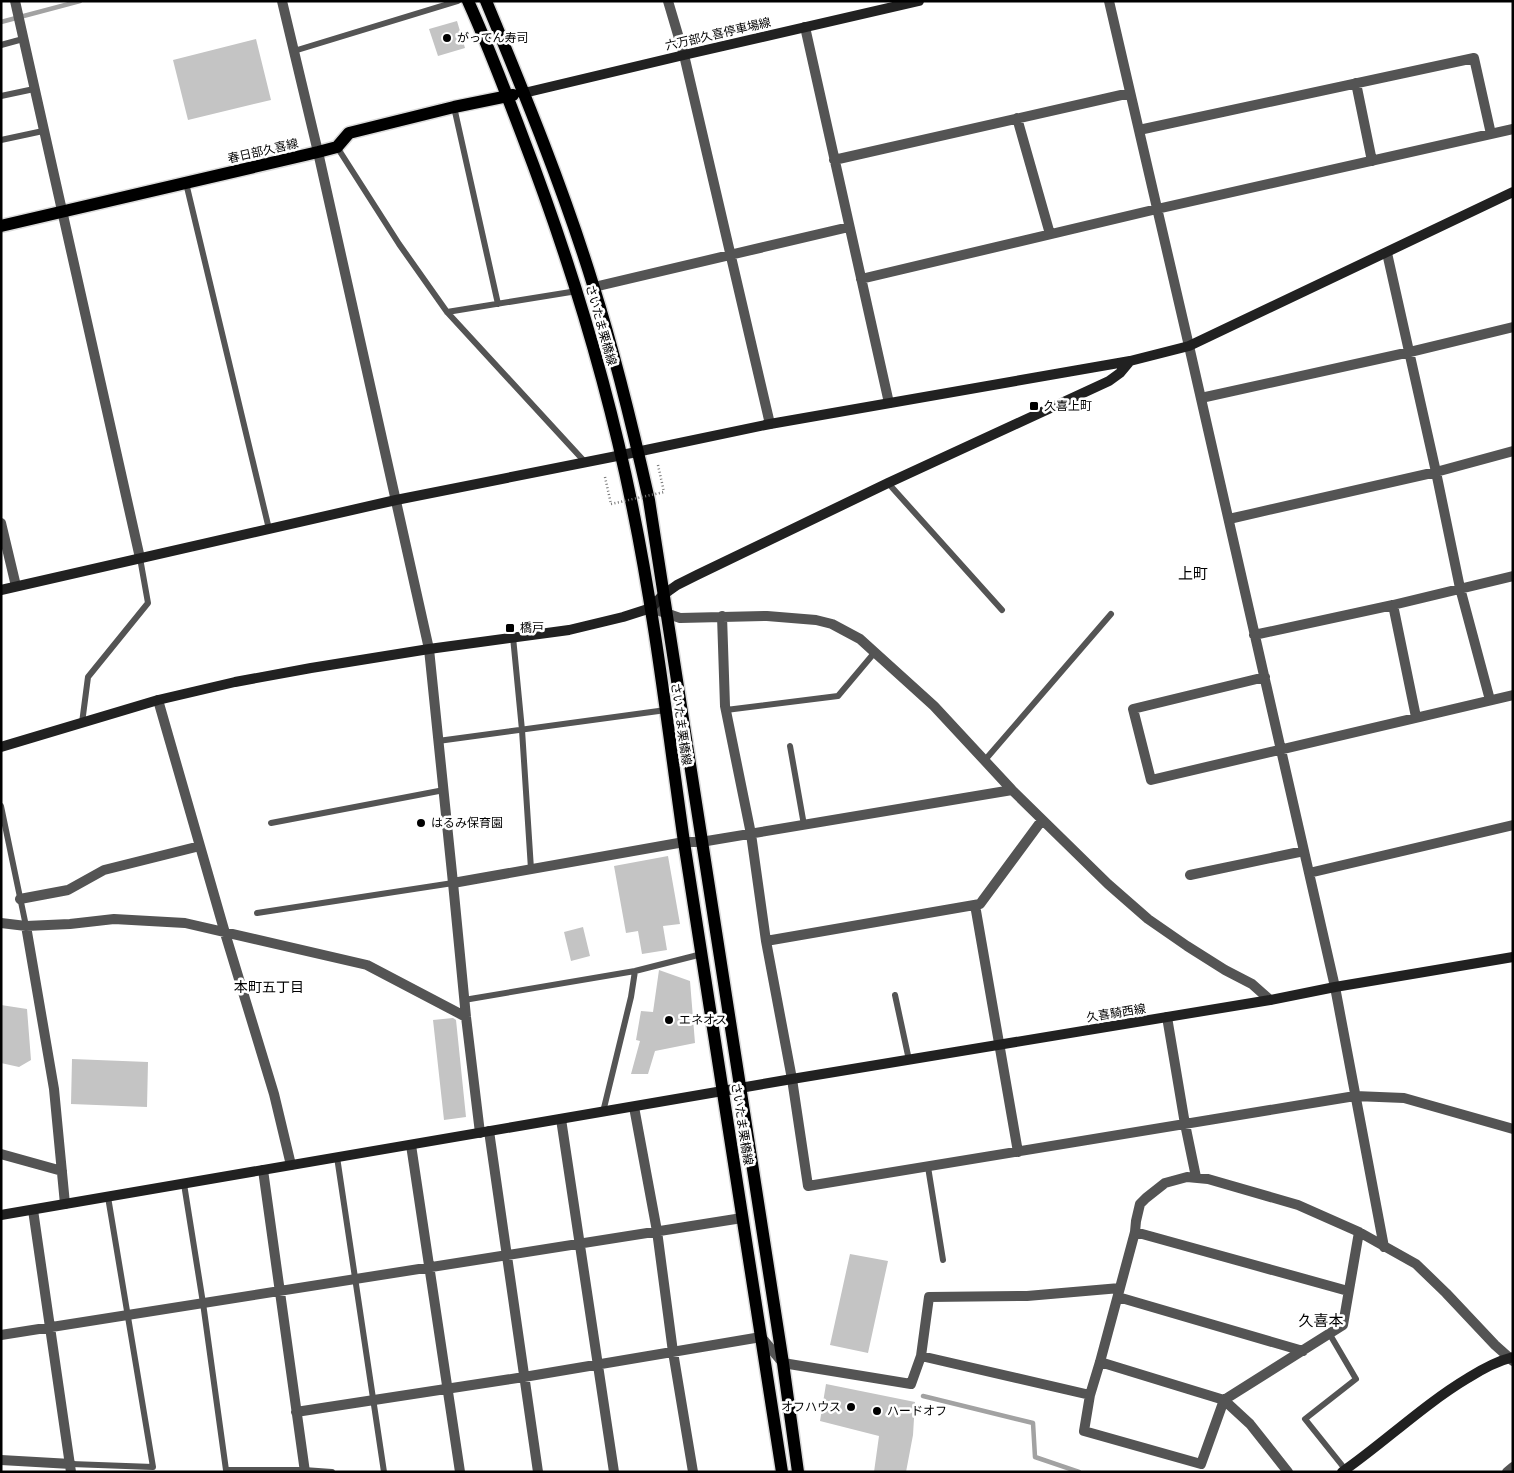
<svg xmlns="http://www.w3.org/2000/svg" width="1514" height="1473" font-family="Raleway,'Noto Sans JP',sans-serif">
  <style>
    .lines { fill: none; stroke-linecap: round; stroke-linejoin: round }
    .stream { stroke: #a2a2a2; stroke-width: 4.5 }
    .building { fill: #c4c4c4 }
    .primary-casing { stroke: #dbdbdb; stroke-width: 15 }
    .path { stroke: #767676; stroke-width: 2.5; stroke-dasharray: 1 2.5; stroke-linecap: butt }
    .lane { stroke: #545454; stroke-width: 6 }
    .street { stroke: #545454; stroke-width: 10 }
    .secondary { stroke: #212121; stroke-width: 10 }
    .primary { stroke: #000; stroke-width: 12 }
    .path-bridge { stroke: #767676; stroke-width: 2.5; stroke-dasharray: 1 2.5; stroke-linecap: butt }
    .poi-dot { fill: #000; stroke: #fff; stroke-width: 2 }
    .labels { text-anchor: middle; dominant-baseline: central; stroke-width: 5; stroke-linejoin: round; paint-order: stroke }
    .street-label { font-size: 12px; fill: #000; stroke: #fff }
    .poi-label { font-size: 12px; fill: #000; stroke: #fff; text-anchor: start }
    .neighbourhood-label { font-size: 14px; fill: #000; stroke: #fff }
    .quarter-label { font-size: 15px; fill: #000; stroke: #fff }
  </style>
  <rect width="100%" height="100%" fill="#fff"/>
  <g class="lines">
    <path class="stream" d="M1 22 80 1
      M923 1396 1033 1423 1035 1457 1079 1472"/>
  </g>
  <path class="building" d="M457 21 465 48 438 56 429 29Z
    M256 39 271 100 188 120 173 60Z
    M668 856 680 924 663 926 667 950 642 954 638 931 626 933 614 866Z
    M583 927 590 956 571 961 564 932Z
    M659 970 690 981 695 1043 655 1051 648 1074H631L640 1041 636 1040 641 1011 653 1012Z
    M1 1005 27 1009 31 1060 19 1067 1 1063Z
    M453 1018 456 1020 466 1117 444 1120 433 1020Z
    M72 1059 148 1062 147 1107 71 1104Z
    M850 1254 888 1261 868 1353 830 1345Z
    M826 1384 915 1402 913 1435 906 1472H874L879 1436 820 1421Z"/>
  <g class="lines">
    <g class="primary-casing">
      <path id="primary" d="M468 1C488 45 505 90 522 135 568 255 606 378 632 505 655 616 668 730 684 842 716 1052 749 1262 782 1472
        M486 1C525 95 564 190 594 288 616 358 633 429 649 500L783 1363 798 1472
        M1 226 318 152 337 147 349 133 454 107 513 95"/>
    </g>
    <path class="path" d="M658 465 664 492
      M605 477 611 504"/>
    <path class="lane" d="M1 45 23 39
      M294 51 458 1
      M1 96 34 89
      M454 107 498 304
      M1 140 43 131
      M337 147 399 244 447 312 585 462
      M186 183 269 529
      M447 312 577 291
      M888 483 1002 610
      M513 637 522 730 531 869
      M726 710 838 696 875 652
      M82 723 88 677 148 603 140 558
      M438 741 666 710
      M790 746 804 825
      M985 760 1111 614
      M1 806 26 926
      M271 823 444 790
      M257 913 453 883
      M895 995 909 1060
      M464 1000 635 971 702 954
      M603 1112 631 997 635 971
      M337 1157 384 1472
      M928 1167 943 1260
      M184 1184 203 1303 226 1470H304L332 1472
      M1329 1333 1356 1379 1305 1419 1345 1469
      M71 1464 153 1467 108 1197"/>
    <path class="street" d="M15 1 140 558
      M282 1 318 152 429 649 453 883 466 1017 480 1133
      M668 1 684 55 770 424
      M1109 1 1189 346 1335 987 1384 1247
      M805 27 889 403
      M1356 83 1372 161
      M1017 118 1050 234
      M1139 130 1474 58 1491 134
      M834 160 1130 93
      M1387 253 1436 472 1460 588 1490 700
      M861 279 1157 209 1513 129
      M594 287 849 227
      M1201 398 1410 352 1513 327
      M1229 519 1436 472 1513 451
      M1 523 16 586
      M1393 605 1416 717
      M651 608 680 618 767 616 816 620 832 624 860 639 934 706 1012 790 1108 884 1148 919 1187 946 1225 970 1252 984 1270 1000
      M722 616 725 706 751 834 766 941 792 1079 808 1186 1355 1096 1404 1098 1513 1129
      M1254 635 1393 605 1513 576
      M1265 677 1133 709 1151 780 1513 695
      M158 700 225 933 274 1094 291 1165
      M1309 873 1513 825
      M1190 875 1304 851
      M453 883 684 842H701L1012 790
      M20 899 68 890 104 870 200 846
      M975 905 1018 1152
      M1 923 26 926 70 924 114 919 185 923 367 965 466 1017
      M26 926 54 1089 65 1204
      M766 941 980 904 1042 820
      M1167 1017 1185 1124 1196 1177
      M634 1107 657 1231 673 1352 693 1472
      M561 1119 614 1472
      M489 1131 538 1472
      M411 1145 460 1472
      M1 1154 62 1171
      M263 1170 305 1472
      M33 1210 71 1472
      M1135 1232 1348 1291
      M1118 1297 1303 1351
      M1 1335 742 1218
      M921 1356 929 1297 1027 1296 1120 1288
      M1100 1362 1224 1400 1250 1424 1288 1472
      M1090 1395 1084 1431 1201 1464 1224 1400 1343 1325 1359 1232
      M296 1412 524 1377 761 1337 783 1363 911 1384 921 1356 1090 1395 1100 1362 1135 1232 1136 1221 1140 1204 1146 1198 1165 1183 1187 1177 1208 1179 1298 1205 1359 1232 1416 1264 1446 1293 1495 1345 1513 1361
      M1 1460 71 1464
      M1507 1472 1513 1467"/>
    <path class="secondary" d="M524 93 684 55 919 1
      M1 590 396 500 622 455 770 424 1130 361 1189 346 1513 192
      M1 747 158 700 235 682 311 668 429 649 569 630 623 617 651 608 663 595 677 585 697 575 888 483 1109 381 1120 373 1130 361
      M1 1215 792 1079 1270 1000 1335 987 1513 957
      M1342 1472C1385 1442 1423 1405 1468 1378 1482 1369 1497 1361 1513 1357"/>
    <use href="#primary" class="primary"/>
    <path class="path-bridge" d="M611 504 664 492"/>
  </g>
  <g class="poi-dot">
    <circle cx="447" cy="38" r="5"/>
    <rect x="1029" y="401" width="10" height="10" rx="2.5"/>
    <rect x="505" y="623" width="10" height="10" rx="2.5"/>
    <circle cx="421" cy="823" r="5"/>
    <circle cx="669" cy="1020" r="5"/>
    <circle cx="851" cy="1407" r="5"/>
    <circle cx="877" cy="1411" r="5"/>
  </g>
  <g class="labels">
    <g class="street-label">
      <text transform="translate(718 34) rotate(-13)">六万部久喜停車場線</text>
      <text transform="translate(263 151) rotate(-13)">春日部久喜線</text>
      <text transform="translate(601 325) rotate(74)">さいたま栗橋線</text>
      <text transform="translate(681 724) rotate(82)">さいたま栗橋線</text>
      <text transform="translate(1116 1013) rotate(-9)">久喜騎西線</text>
      <text transform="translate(742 1124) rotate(81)">さいたま栗橋線</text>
    </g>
    <g class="poi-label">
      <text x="457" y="38">がってん寿司</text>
      <text x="1044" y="406">久喜上町</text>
      <text x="520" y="628">橋戸</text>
      <text x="431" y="823">はるみ保育園</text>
      <text x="679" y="1020">エネオス</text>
      <text x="841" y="1407" text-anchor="end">オフハウス</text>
      <text x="887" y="1411">ハードオフ</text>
    </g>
    <g class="neighbourhood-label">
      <text x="269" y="987">本町五丁目</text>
    </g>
    <g class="quarter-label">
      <text x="1193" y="574">上町</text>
      <text x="1321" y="1321">久喜本</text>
    </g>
  </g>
  <rect width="1514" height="1473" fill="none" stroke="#000000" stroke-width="5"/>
</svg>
